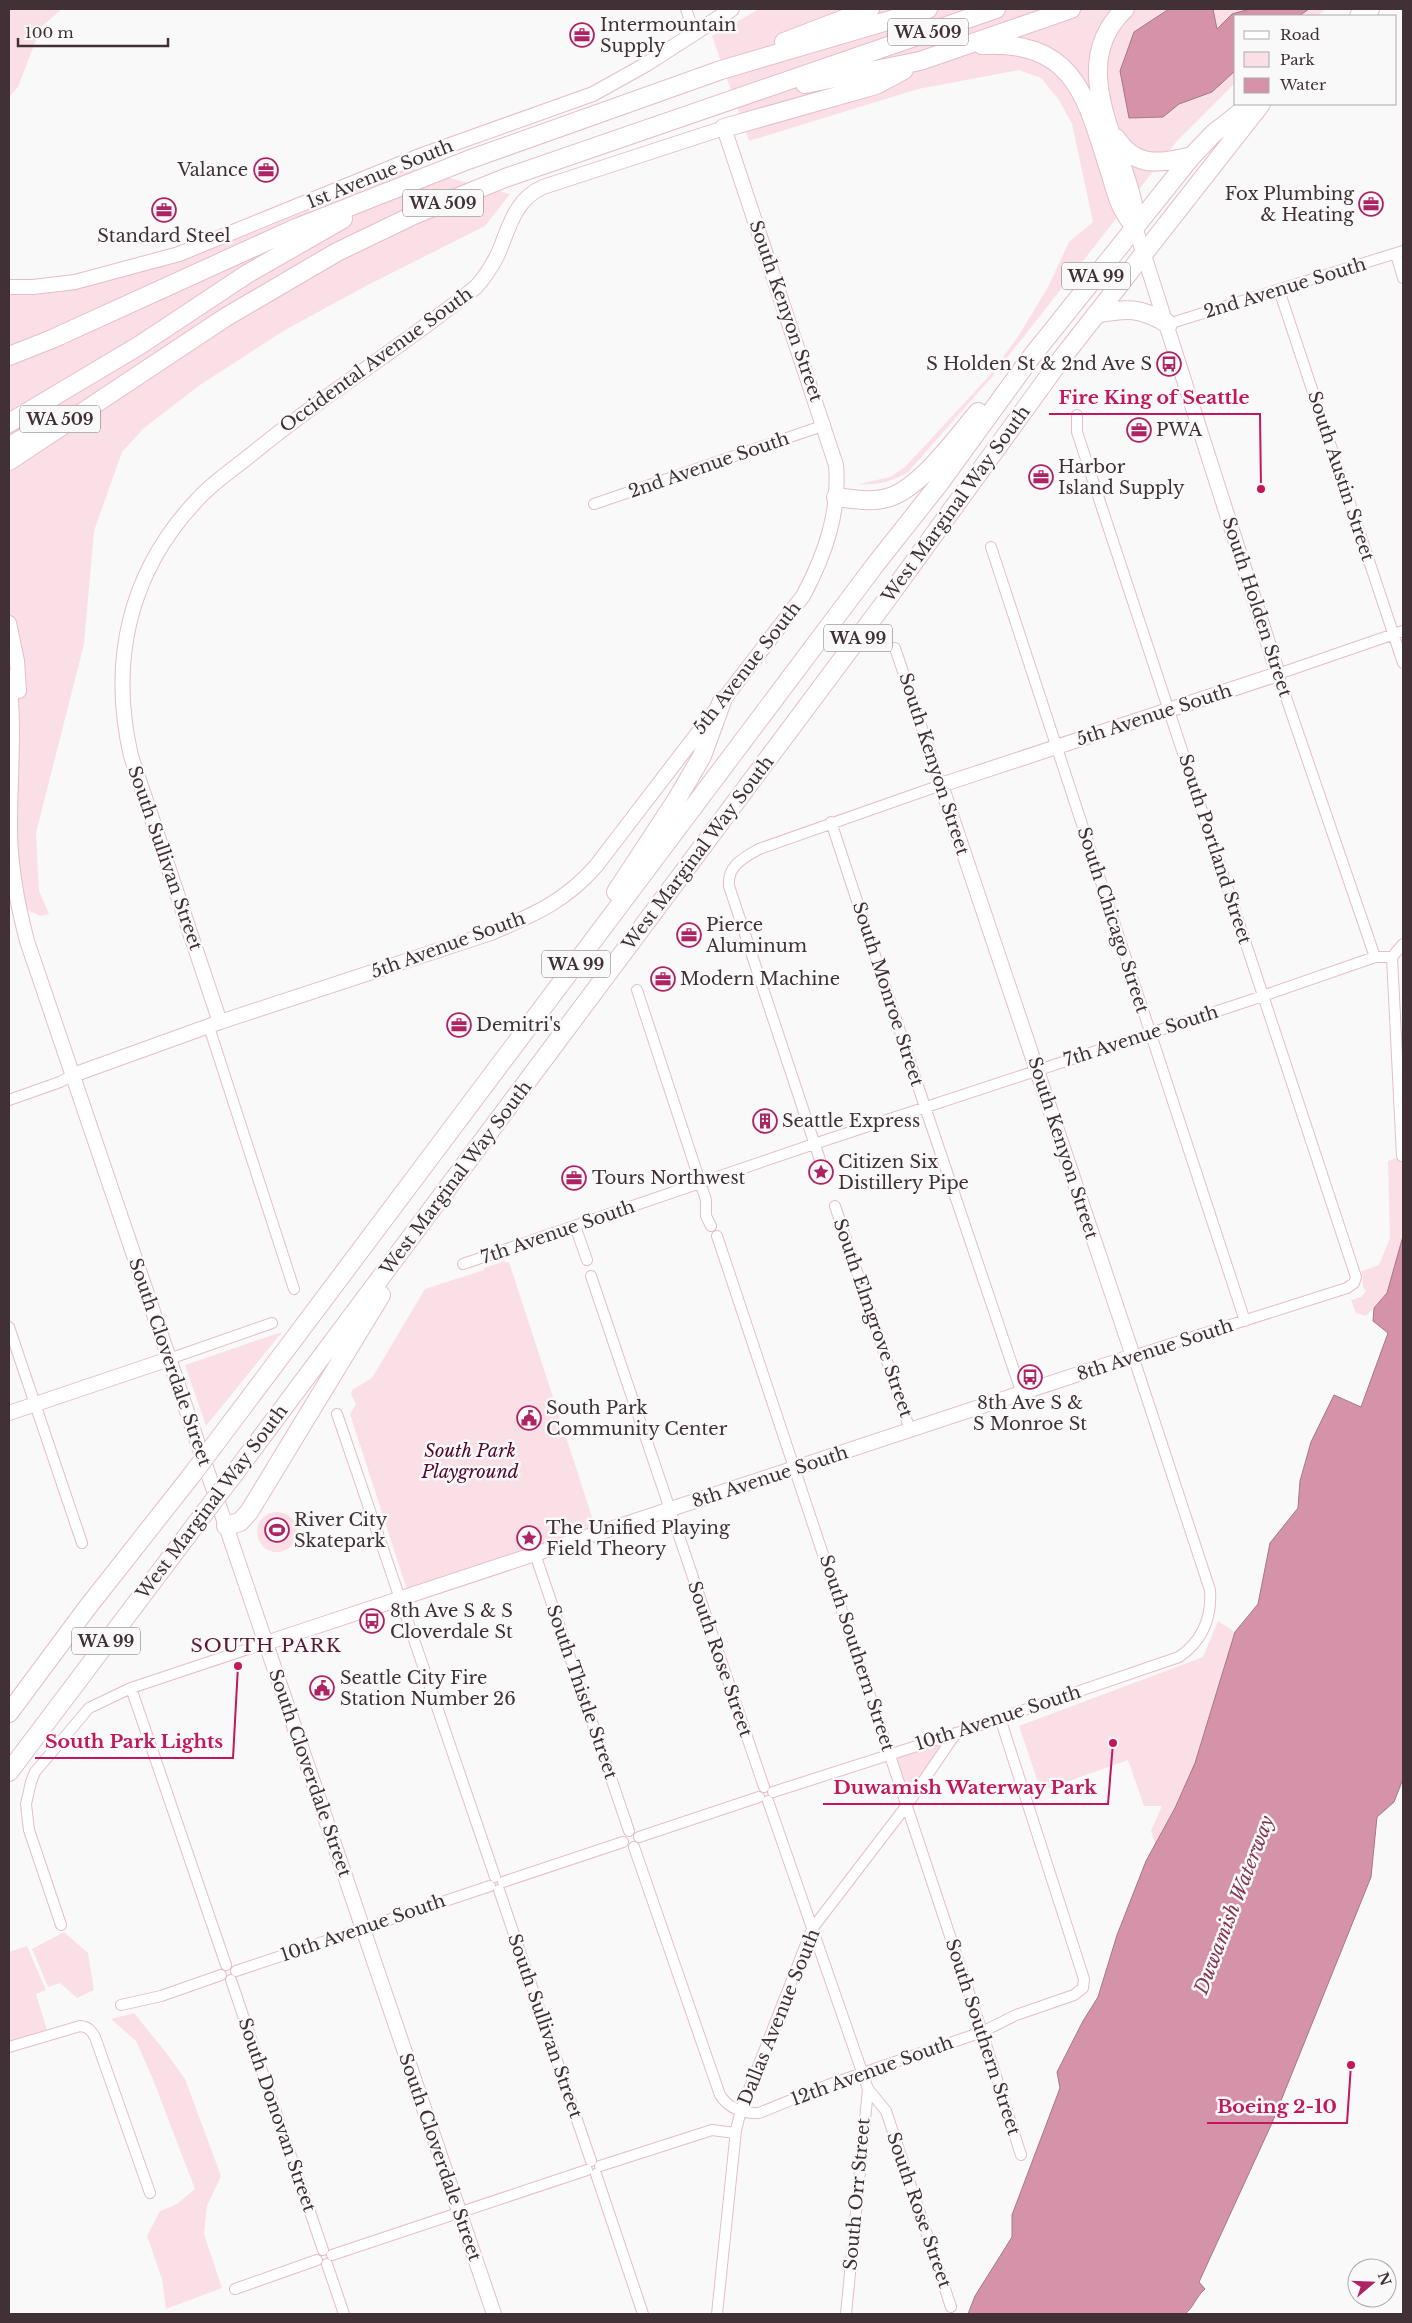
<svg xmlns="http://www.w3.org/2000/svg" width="1412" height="2323" font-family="'Libre Baskerville',serif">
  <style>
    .green { fill: #fadfe7 }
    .water { fill: #d493a8; stroke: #a87686 }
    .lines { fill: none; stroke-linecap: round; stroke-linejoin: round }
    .street-casing { stroke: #e6bdc9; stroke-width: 12 }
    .secondary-casing { stroke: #e6bdc9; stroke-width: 16 }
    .highway-casing { stroke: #e6bdc9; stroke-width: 20 }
    .street { stroke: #fff; stroke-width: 10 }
    .secondary { stroke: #fff; stroke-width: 14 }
    .highway { stroke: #fff; stroke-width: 18 }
    .highway-bridge-casing { stroke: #e6bdc9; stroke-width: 20; stroke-linecap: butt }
    .highway-bridge { stroke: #fff; stroke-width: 18 }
    .labels { text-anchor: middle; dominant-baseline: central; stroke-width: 5; stroke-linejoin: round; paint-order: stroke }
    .shield { fill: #f9f9f9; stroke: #786d70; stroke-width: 1 }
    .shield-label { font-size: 16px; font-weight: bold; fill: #413136 }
    .poi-label { font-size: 18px; fill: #413136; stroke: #f9f9f9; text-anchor: start }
    .street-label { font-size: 18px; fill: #413136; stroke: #f9f9f9 }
    .park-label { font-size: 18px; font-style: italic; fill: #55062d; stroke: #f9f9f9 }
    .neighbourhood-label { font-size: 19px; letter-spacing: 1px; fill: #5b1935; stroke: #f9f9f9 }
    .water-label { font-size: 19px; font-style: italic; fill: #853554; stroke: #f9f9f9 }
    .leader { fill: none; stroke: #c2185b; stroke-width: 2 }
    .callout-dot { fill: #c2185b; stroke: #f9f9f9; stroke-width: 2 }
    .callout-label { font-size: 19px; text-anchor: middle; font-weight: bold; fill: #c2185b; stroke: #f9f9f9; stroke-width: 5; stroke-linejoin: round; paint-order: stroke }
  </style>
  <rect width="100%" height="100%" fill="#f9f9f9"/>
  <path class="green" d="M9 9H62L41 27 18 87 9 97Z
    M759 9H1327L1316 16H1236V82L1177 141 992 377 908 472C891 482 879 485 859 484L890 477 905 467 990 375 1019 335 1048 287 1069 242 1093 222 1072 124 1059 100 1041 78 1019 70 918 89 749 141 712 36Z
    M412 168 510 194 485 226 366 286 285 330 200 385 144 428 122 452 94 531 84 644 36 833 39 891 49 914 40 916 9 901V293C102 290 186 259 272 225 319 206 366 187 412 168Z
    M1403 1156V1236L1387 1293 1366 1316 1356 1313 1351 1300 1361 1297 1366 1291 1363 1287 1362 1271 1379 1265 1390 1238 1388 1161Z
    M505 1261 506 1263 509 1262 596 1529 407 1590 350 1414 356 1404 351 1394 352 1390 372 1378 425 1289 484 1270V1268Z
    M282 1332 206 1426 185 1365Z
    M257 1532a20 20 0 1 1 40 0a20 20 0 1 1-40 0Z
    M1218 1621 1235 1632 1195 1763 1175 1808 1155 1844 1151 1831 1162 1806H1144L1128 1760 1041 1791 1019 1726 1203 1657Z
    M948 1736 907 1805 890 1753Z
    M64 1932 88 1953 94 1990 77 1998 60 1983 48 1987 32 1949Z
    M27 1946 46 1990 36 1994 47 2030 9 2042V1952Z
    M134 2013 164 2050 185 2079 221 2176 207 2206 204 2234 222 2288 166 2309 162 2279 147 2236 160 2211 177 2204 195 2189 152 2077 136 2041 111 2019Z"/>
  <path class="water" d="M1169 9H1213L1217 29 1232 14 1250 9H1309L1299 16H1236V70L1212 92 1179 104 1163 117 1129 118 1120 71 1134 32Z
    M1403 1236V1779L1394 1802 1377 1817 1371 1877 1272 2123 1199 2282 1205 2289C1195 2298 1194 2307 1185 2314H968L975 2296 1012 2237V2215L1060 2088 1057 2072 1083 2021 1098 1997 1117 1935 1146 1861 1175 1808 1195 1763 1235 1632 1258 1604 1270 1543 1298 1508 1300 1481 1311 1442 1334 1395 1361 1407 1388 1333 1373 1321 1374 1308 1387 1293Z"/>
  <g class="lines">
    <g class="street-casing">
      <path id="street" d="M686 9 694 32
        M1396 254 1403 278
        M1279 290 1403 663
        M1168 324 1403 251
        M594 504 825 425
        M991 547 1245 1321
        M831 822 925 1107 1022 1394
        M1375 957 1278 674 1403 631
        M637 990 706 1200V1216L711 1226
        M209 1027 294 1289
        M9 1100 60 1082 73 1075
        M1402 1156 1392 957 1403 944
        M820 1160 729 886C727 866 743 858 759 849L941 785 895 648
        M835 1206 910 1430
        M575 1226 587 1260
        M717 1236 982 2032 1021 2155
        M463 1264 814 1144 1251 1000 1375 957H1392
        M591 1276 764 1787
        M9 1327 82 1543
        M169 1359 272 1323
        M337 1414 495 1877
        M535 1554 629 1831
        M131 1688 226 1965
        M773 1792 948 1736 1179 1657C1202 1641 1212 1618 1210 1590L1133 1356 1347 1288 1354 1283 1356 1277 1102 508 1077 432V415
        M768 1801 868 2089 846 2314
        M639 1837 759 1797
        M634 1847 720 2095C728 2108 743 2114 759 2113L828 2085 982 2032 1016 2015 1074 1995 1083 1988 1084 1979 1000 1718
        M503 1882 623 1842
        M499 1890 591 2161
        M61 1925 29 1830 26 1804 31 1782 35 1772 89 1708 131 1688 266 1643
        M236 1971 490 1886
        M231 1980 323 2250
        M121 2005 161 1996 221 1975
        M9 2047 80 2026C88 2027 91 2030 95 2037L150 2193
        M868 2089 886 2111 951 2307
        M600 2166 712 2130 735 2133
        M596 2174 643 2314
        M332 2255 587 2170
        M327 2264 344 2314
        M235 2289 317 2260
        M717 2314 736 2130 741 2110 812 1929 907 1805 956 1733"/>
    </g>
    <g class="secondary-casing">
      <path id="secondary" d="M9 287H33L75 282 179 254 422 155 593 94 645 65 732 9
        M9 623 17 661 19 691
        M9 677C15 726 10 777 10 827 10 865 17 903 27 941L494 2314
        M73 1075 220 1022 491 933C533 915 566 901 596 866L803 596C825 555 840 512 836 465L724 128 543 187C515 199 509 228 498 254 492 266 485 277 476 287 406 344 328 392 258 449 238 466 214 481 197 500 129 572 109 661 131 756L220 1022
        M9 1413 169 1359
        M266 1643 1133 1356 941 785 1278 674 1135 227"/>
    </g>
    <g class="highway-casing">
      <path id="highway" d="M1125 9C1067 63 1118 139 1132 200 1134 208 1134 218 1135 227
        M1359 16 1370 9
        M784 42 870 9
        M982 45C1076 40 1086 98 1110 172 1117 195 1119 208 1135 227
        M805 84 920 61 1071 9
        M724 128 876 85 904 70
        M1116 138C1136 169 1161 163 1192 156
        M1096 314C1127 308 1140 307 1168 324
        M9 356 52 339 296 228 468 160 721 70 928 9
        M9 423 140 345 247 274 343 219
        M9 446 36 431
        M9 461 226 317 337 252 414 215 505 178 996 9
        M836 497C854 499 873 503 890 497 921 487 957 437 978 412
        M616 892 677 799 702 756 722 701
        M215 1444 875 565 939 484 1032 356 1192 156 1214 133 1251 104
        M231 1478 885 602 1062 358 1261 104
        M226 1526 240 1522 249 1512 381 1295
        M9 1713 87 1608 191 1476
        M9 1772 205 1512"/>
    </g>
    <use href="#street" class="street"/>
    <use href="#secondary" class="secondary"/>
    <use href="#highway" class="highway"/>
    <g class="highway-bridge-casing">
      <path id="highway-bridge" d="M191 1476 215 1444
        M205 1512 231 1478"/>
    </g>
    <use href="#highway-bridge" class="highway-bridge"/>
  </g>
  <defs>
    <g id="office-ring" transform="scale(1.25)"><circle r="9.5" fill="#f9f9f9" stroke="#ad2363" stroke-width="1.5"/><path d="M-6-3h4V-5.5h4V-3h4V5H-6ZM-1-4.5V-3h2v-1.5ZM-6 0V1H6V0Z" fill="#ad2363"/></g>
    <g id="bus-ring" transform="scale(1.25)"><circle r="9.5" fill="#f9f9f9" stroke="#ad2363" stroke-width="1.5"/><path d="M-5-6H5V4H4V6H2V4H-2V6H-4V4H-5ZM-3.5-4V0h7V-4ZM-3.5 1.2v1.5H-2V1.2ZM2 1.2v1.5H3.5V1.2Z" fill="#ad2363"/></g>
    <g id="building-ring" transform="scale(1.25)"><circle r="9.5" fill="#f9f9f9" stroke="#ad2363" stroke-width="1.5"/><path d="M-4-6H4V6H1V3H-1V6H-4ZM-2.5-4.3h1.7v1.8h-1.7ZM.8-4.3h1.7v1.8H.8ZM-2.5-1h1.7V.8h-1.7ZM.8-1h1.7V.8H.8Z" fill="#ad2363"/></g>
    <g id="sight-ring" transform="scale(1.25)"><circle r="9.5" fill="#f9f9f9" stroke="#ad2363" stroke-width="1.5"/><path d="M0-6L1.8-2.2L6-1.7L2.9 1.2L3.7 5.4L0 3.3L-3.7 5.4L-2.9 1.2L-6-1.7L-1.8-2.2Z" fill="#ad2363"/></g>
    <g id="civic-ring" transform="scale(1.25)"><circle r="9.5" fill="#f9f9f9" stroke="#ad2363" stroke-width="1.5"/><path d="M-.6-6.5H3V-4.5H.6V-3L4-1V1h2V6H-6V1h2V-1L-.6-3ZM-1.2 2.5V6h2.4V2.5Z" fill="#ad2363"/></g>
    <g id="stadium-ring" transform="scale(1.25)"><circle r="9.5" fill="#f9f9f9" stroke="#ad2363" stroke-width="1.5"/><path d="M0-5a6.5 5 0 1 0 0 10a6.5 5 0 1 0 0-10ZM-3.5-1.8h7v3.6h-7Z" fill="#ad2363"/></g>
  </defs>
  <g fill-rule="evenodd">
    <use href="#office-ring" x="582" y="35"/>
    <use href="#office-ring" x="266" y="170"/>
    <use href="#office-ring" x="1371" y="204"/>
    <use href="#office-ring" x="164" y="210"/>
    <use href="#bus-ring" x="1169" y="364"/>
    <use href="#office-ring" x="1139" y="430"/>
    <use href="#office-ring" x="1041" y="477"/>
    <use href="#office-ring" x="689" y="935"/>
    <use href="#office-ring" x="663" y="979"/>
    <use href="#office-ring" x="459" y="1025"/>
    <use href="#building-ring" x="765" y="1121"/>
    <use href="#sight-ring" x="821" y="1172"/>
    <use href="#office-ring" x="574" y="1178"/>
    <use href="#bus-ring" x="1030" y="1377"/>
    <use href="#civic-ring" x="529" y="1418"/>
    <use href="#stadium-ring" x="277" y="1530"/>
    <use href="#sight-ring" x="529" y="1538"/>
    <use href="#bus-ring" x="372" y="1621"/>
    <use href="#civic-ring" x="322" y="1688"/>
  </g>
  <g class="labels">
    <g class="shield">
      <rect x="888" y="18.5" width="80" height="27" rx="4"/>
      <rect x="403" y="189.5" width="80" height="27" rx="4"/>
      <rect x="1062" y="262.5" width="68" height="27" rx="4"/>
      <rect x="20" y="405.5" width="80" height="27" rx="4"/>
      <rect x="824" y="624.5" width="68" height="27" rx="4"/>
      <rect x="542" y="950.5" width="68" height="27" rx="4"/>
      <rect x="72" y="1627.5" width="68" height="27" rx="4"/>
    </g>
    <g class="shield-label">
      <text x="928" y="32">WA 509</text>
      <text x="443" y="203">WA 509</text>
      <text x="1096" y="276">WA 99</text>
      <text x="60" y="419">WA 509</text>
      <text x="858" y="638">WA 99</text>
      <text x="576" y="964">WA 99</text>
      <text x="106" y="1641">WA 99</text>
    </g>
    <g class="poi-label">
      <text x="600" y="25">Intermountain<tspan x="600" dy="21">Supply</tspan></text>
      <text x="248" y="170" text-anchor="end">Valance</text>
      <text x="1354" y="194" text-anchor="end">Fox Plumbing<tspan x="1354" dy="21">&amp; Heating</tspan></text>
      <text x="164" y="236" text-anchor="middle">Standard Steel</text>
      <text x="1152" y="364" text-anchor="end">S Holden St &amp; 2nd Ave S</text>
      <text x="1156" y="430">PWA</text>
      <text x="1058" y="467">Harbor<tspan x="1058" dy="21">Island Supply</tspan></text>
      <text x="706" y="925">Pierce<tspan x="706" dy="21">Aluminum</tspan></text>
      <text x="680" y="979">Modern Machine</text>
      <text x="476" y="1025">Demitri's</text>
      <text x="782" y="1121">Seattle Express</text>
      <text x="838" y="1162">Citizen Six<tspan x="838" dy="21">Distillery Pipe</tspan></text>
      <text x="592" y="1178">Tours Northwest</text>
      <text x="1030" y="1403" text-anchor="middle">8th Ave S &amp;<tspan x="1030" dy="21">S Monroe St</tspan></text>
      <text x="546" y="1408">South Park<tspan x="546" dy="21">Community Center</tspan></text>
      <text x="294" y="1520">River City<tspan x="294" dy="21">Skatepark</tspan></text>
      <text x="546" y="1528">The Unified Playing<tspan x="546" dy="21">Field Theory</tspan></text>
      <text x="390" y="1611">8th Ave S &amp; S<tspan x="390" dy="21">Cloverdale St</tspan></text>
      <text x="340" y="1678">Seattle City Fire<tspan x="340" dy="21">Station Number 26</tspan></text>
    </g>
    <g class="street-label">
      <text transform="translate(380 174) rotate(-22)">1st Avenue South</text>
      <text transform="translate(1285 288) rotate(-17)">2nd Avenue South</text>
      <text transform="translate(786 311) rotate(71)">South Kenyon Street</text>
      <text transform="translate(376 360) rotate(-36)">Occidental Avenue South</text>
      <text transform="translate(709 465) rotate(-19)">2nd Avenue South</text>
      <text transform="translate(1341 476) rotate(72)">South Austin Street</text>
      <text transform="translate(956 504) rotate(-54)">West Marginal Way South</text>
      <text transform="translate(1257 607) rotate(72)">South Holden Street</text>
      <text transform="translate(747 668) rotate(-52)">5th Avenue South</text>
      <text transform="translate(1154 715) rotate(-18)">5th Avenue South</text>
      <text transform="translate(934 764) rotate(72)">South Kenyon Street</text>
      <text transform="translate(1215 849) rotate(72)">South Portland Street</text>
      <text transform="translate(698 853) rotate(-53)">West Marginal Way South</text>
      <text transform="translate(165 858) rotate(71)">South Sullivan Street</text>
      <text transform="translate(1113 920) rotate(72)">South Chicago Street</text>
      <text transform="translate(448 945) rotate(-20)">5th Avenue South</text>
      <text transform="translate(888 994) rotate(72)">South Monroe Street</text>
      <text transform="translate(1141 1036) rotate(-18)">7th Avenue South</text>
      <text transform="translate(1063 1148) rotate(72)">South Kenyon Street</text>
      <text transform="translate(456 1178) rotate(-53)">West Marginal Way South</text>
      <text transform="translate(558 1232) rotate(-19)">7th Avenue South</text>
      <text transform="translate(873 1318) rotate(71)">South Elmgrove Street</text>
      <text transform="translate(1155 1350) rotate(-18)">8th Avenue South</text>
      <text transform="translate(170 1362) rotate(71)">South Cloverdale Street</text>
      <text transform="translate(770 1477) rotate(-18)">8th Avenue South</text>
      <text transform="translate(212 1502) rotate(-53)">West Marginal Way South</text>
      <text transform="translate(857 1653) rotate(72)">South Southern Street</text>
      <text transform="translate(720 1659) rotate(71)">South Rose Street</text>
      <text transform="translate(582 1692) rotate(71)">South Thistle Street</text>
      <text transform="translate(998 1718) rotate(-18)">10th Avenue South</text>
      <text transform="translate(310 1773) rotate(71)">South Cloverdale Street</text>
      <text transform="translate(363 1928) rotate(-19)">10th Avenue South</text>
      <text transform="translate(779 2017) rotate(-68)">Dallas Avenue South</text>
      <text transform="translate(545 2026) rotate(71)">South Sullivan Street</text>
      <text transform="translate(983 2037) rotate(72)">South Southern Street</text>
      <text transform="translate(872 2071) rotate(-20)">12th Avenue South</text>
      <text transform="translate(277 2115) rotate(71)">South Donovan Street</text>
      <text transform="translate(440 2157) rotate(71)">South Cloverdale Street</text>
      <text transform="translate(857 2194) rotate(-85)">South Orr Street</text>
      <text transform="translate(919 2210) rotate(71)">South Rose Street</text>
    </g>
    <g class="park-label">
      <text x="470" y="1451">South Park<tspan x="470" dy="21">Playground</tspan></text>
    </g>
    <g class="neighbourhood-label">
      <text x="266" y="1645">SOUTH PARK</text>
    </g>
    <g class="water-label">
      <text transform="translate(1234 1905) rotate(-69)">Duwamish Waterway</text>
    </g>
  </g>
  <path class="leader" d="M1261 489L1260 414H1049M238 1666L233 1758H35M1113 1743L1108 1804H823M1351 2065L1347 2123H1207"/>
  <g class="callout-dot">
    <circle cx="1261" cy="489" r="5"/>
    <circle cx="238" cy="1666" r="5"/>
    <circle cx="1113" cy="1743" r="5"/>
    <circle cx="1351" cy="2065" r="5"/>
  </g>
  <g class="callout-label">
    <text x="1154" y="404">Fire King of Seattle</text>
    <text x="134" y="1748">South Park Lights</text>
    <text x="965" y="1794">Duwamish Waterway Park</text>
    <text x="1277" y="2113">Boeing 2-10</text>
  </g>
  <rect width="1412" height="2323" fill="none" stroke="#413136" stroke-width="20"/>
  <rect x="1234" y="15" width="162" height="90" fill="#f9f9f9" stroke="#afa9ab"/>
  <rect x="1244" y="31" width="25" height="8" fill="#ffffff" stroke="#afa9ab"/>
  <text x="1280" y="40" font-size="15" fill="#413136">Road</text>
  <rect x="1244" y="52" width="25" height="15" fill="#fadfe7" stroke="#afa9ab"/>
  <text x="1280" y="65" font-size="15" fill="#413136">Park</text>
  <rect x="1244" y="78" width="25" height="15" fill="#d493a8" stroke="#afa9ab"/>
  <text x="1280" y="90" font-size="15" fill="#413136">Water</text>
  <g transform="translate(1372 2283) rotate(71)"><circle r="24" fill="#f9f9f9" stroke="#afa9ab"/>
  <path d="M0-4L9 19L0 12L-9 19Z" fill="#ad2363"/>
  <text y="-8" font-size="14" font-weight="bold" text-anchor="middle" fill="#413136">N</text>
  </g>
  <path d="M18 38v8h150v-8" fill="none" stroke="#413136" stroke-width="2.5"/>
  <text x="25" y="38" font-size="15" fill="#413136" stroke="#f9f9f9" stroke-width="4" paint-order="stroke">100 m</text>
</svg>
